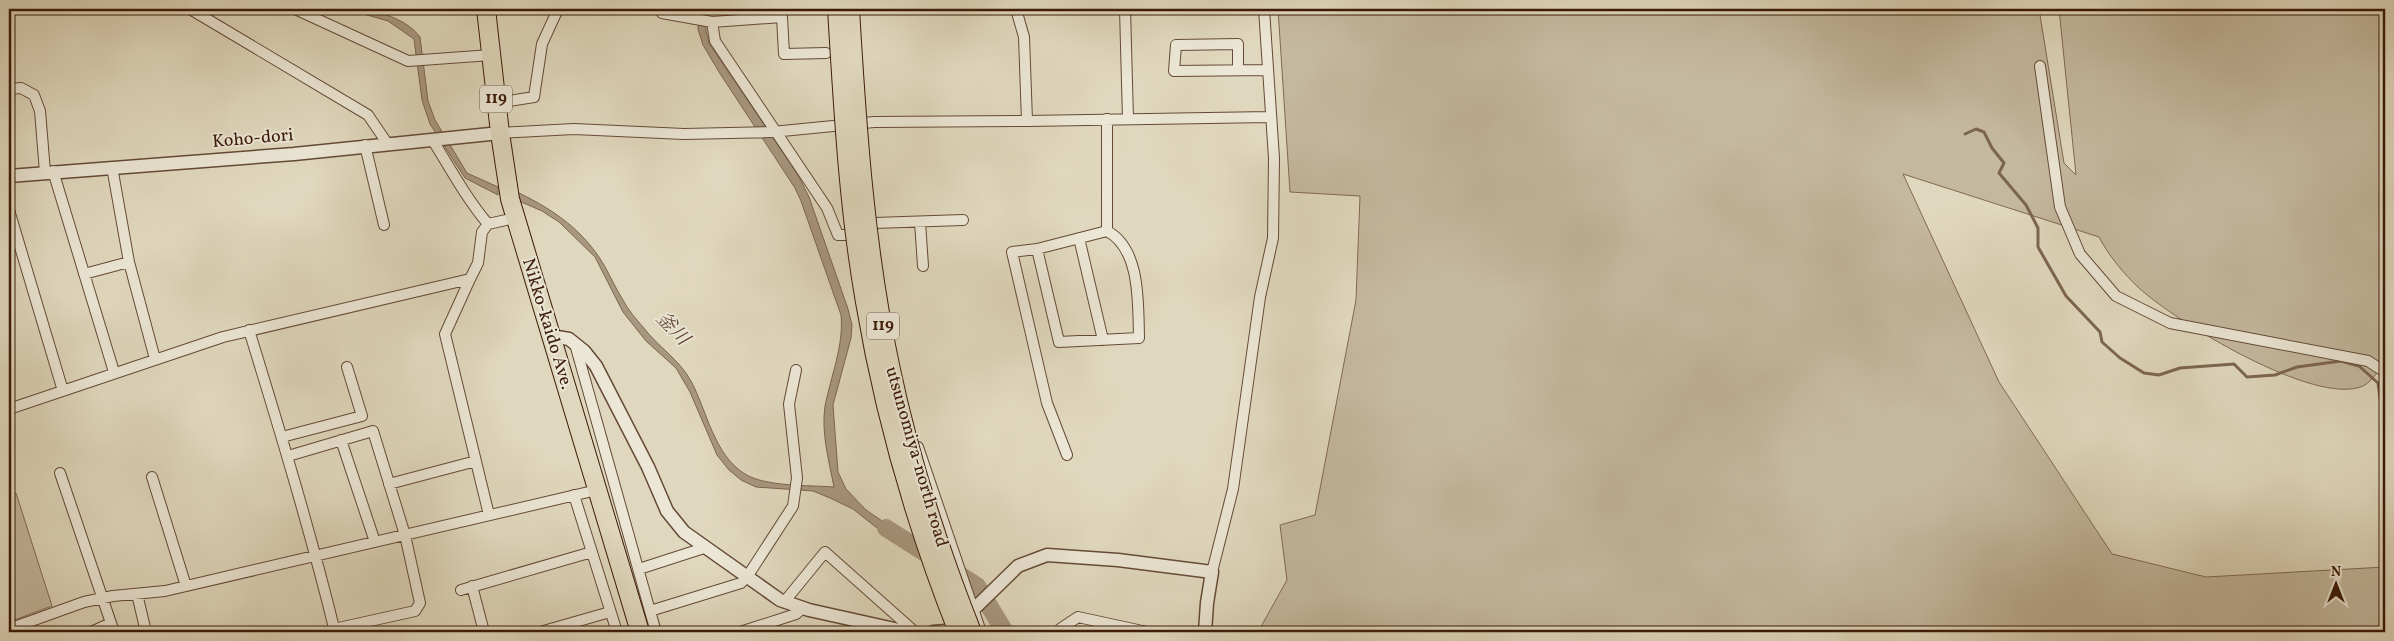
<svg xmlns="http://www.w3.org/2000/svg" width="2394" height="641" font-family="Vollkorn,'Noto Serif JP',serif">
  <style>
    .green { fill: #c4b89f; stroke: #806954 }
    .water { fill: #a89780; stroke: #7c6550 }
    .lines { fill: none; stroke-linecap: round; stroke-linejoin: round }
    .stream { stroke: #7c6550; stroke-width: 3 }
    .river { stroke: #a89780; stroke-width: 18 }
    .minor-casing { stroke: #644a36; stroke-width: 12 }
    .tertiary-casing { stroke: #644a36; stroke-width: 15 }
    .trunk-casing { stroke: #3b1a08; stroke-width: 20 }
    .minor { stroke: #ebe6d5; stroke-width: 10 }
    .tertiary { stroke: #ebe6d5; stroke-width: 12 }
    .trunk { stroke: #e0d8be; stroke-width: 18 }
    .trunk-bridge-casing { stroke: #3b1a08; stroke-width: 20; stroke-linecap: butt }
    .trunk-bridge { stroke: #e0d8be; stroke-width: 18 }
    .labels { text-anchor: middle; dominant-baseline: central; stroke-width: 4; stroke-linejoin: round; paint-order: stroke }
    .shield { fill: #ebe6d5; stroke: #705746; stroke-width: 1 }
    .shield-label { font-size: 16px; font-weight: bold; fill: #3b1a08 }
    .street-label { font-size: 18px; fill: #3b1a08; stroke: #ebe6d5 }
    .water-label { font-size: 19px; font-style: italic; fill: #614632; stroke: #ebe6d5 }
  </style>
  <rect width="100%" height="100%" fill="#e0d8be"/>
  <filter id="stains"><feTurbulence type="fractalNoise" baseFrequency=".004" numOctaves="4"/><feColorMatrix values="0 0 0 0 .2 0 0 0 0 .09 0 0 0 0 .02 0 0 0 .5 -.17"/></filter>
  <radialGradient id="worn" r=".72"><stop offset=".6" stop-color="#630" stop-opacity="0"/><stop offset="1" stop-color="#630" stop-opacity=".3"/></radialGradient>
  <path class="green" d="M1278 9H2039L2064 163 2076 175 2059 9H2385V361C2379 369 2373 381 2363 386 2315 407 2175 321 2139 288 2123 273 2109 256 2099 237L1903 174 1999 382 2112 554 2206 577 2385 567V632H1258L1287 580 1280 525 1315 515 1356 300 1360 196 1290 192Z
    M16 493 52 606 9 622V495Z"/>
  <path class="water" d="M346 9C372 9 404 16 420 37L428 101 435 120 467 173 498 187V195L465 178 430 124 422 100 414 39 388 21Z
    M699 9H705L706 31 709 43 798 175 809 197 848 309 852 325 851 338 833 405 838 472 846 489 866 510 907 538 901 547 853 509 830 498 813 491 756 487 741 480 729 470 717 455 690 392 676 368 646 341 623 312 595 257 559 222 542 211 519 201 517 192C550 208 578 226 599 257 608 270 614 286 623 300 628 310 636 319 643 327 658 347 679 359 691 381 707 411 714 455 745 474 766 487 809 485 834 487 829 461 821 433 825 406 831 376 844 345 841 315L801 201 795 188 719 72 703 45 698 29Z
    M997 605 1011 632H1002L990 611Z"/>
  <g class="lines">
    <path class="stream" d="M1965 134 1976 129 1984 132 1992 148 2004 163 1999 173 2026 205 2038 228V247L2066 296 2100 332 2102 342 2120 358 2144 373 2159 375 2180 368 2234 364 2247 377 2275 375 2297 367 2341 361 2359 366 2378 383 2381 404 2385 409"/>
    <path class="river" d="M886 528 977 586 1005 632"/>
    <g class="minor-casing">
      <path id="minor" d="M190 9 368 115 387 143
        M295 9 408 61 491 55
        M430 9H449
        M659 9 662 13 712 22
        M781 9 782 17 712 22 715 41 827 208 838 235H848
        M1016 9 1024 37 1027 121 1269 117
        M1125 9 1128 119
        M782 17 784 54 826 53
        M2040 66 2060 207 2080 254 2116 296 2170 323 2368 361 2385 372
        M1238 70V44L1176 45 1174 71 1267 70
        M9 89 21 88 34 95 40 111 45 172
        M496 103 534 97 542 44 558 9
        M500 133 574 129 684 134 772 132 874 122 1027 121
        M432 139C450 168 466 198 488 224L515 218
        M365 145 384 225
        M112 167 129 262 155 359
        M53 171 114 372
        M9 210 63 391
        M920 222 923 266
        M874 223 963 220
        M1079 238 1103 340
        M1037 249 1059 342 1139 338C1138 304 1141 249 1107 231
        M84 274 129 262
        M470 279 478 263 482 232 488 224
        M249 330C280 431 310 530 335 632
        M575 344 650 611
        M9 409 223 337 470 279 445 334 489 515
        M282 437 362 416 347 367
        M341 440 375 542
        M918 447 981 632
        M1067 455 1047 403 1012 252 1037 249 1107 231V119
        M288 456 373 431 405 535 420 603 415 611 334 629
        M60 473 114 632
        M152 477 186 586
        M389 484 476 461
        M574 495 617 632
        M639 569 704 548
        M1212 572 1233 489 1260 297 1273 238 1274 158 1264 9
        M472 586 484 632
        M461 590 592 552
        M137 594 146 632
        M785 601 825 552 915 632
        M9 629 84 602 113 596 165 591 597 490
        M91 632 111 623
        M540 632 610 612
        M656 632 650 611 741 583 747 577 793 506 797 478 789 404 796 370
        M740 632 796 614 803 608
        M1060 632V629L1078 617 1147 632"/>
    </g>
    <g class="tertiary-casing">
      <path id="tertiary" d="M9 176 294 154 500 133
        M551 336 569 339 584 351 596 366 648 467 667 511 684 532 780 600 809 610 908 632
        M933 632 946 631 977 606 1018 566 1047 555 1118 560 1212 572 1207 603 1205 632"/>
    </g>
    <g class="trunk-casing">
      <path id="trunk" d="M486 9 500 133 510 199 640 632"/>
    </g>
    <use href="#minor" class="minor"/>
    <use href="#tertiary" class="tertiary"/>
    <use href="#trunk" class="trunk"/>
    <g class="trunk-bridge-casing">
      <path id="trunk-bridge" d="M837 9C843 107 848 205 865 302 884 415 916 526 958 632
        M850 9C857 128 865 248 890 365 909 457 938 546 972 632"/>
    </g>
    <use href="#trunk-bridge" class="trunk-bridge"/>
  </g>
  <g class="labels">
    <g class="shield">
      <rect x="480" y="85.5" width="32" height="27" rx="4"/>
      <rect x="867" y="312.5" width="32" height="27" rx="4"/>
    </g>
    <g class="shield-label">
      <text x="496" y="99">119</text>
      <text x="883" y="326">119</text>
    </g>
    <g class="street-label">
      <text transform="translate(253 139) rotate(-5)">Koho-dori</text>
      <text transform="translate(547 324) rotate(73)">Nikko-kaido Ave.</text>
      <text transform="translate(916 457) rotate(74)">utsunomiya-north road</text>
    </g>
    <g class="water-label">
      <text transform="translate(672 329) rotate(46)">釜川</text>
    </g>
  </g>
  <rect width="2394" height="641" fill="none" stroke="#e0d8be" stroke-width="30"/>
  <rect x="10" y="10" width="2374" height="621" fill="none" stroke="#3b1a08" stroke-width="2.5"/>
  <rect x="15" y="15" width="2364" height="611" fill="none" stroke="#3b1a08"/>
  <g transform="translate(2336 584)" stroke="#ebe6d5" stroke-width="4" paint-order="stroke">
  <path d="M0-4L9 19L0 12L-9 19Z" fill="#3b1a08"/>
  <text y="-8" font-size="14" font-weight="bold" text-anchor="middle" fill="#3b1a08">N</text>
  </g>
  <rect width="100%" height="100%" filter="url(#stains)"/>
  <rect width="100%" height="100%" fill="url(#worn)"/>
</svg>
